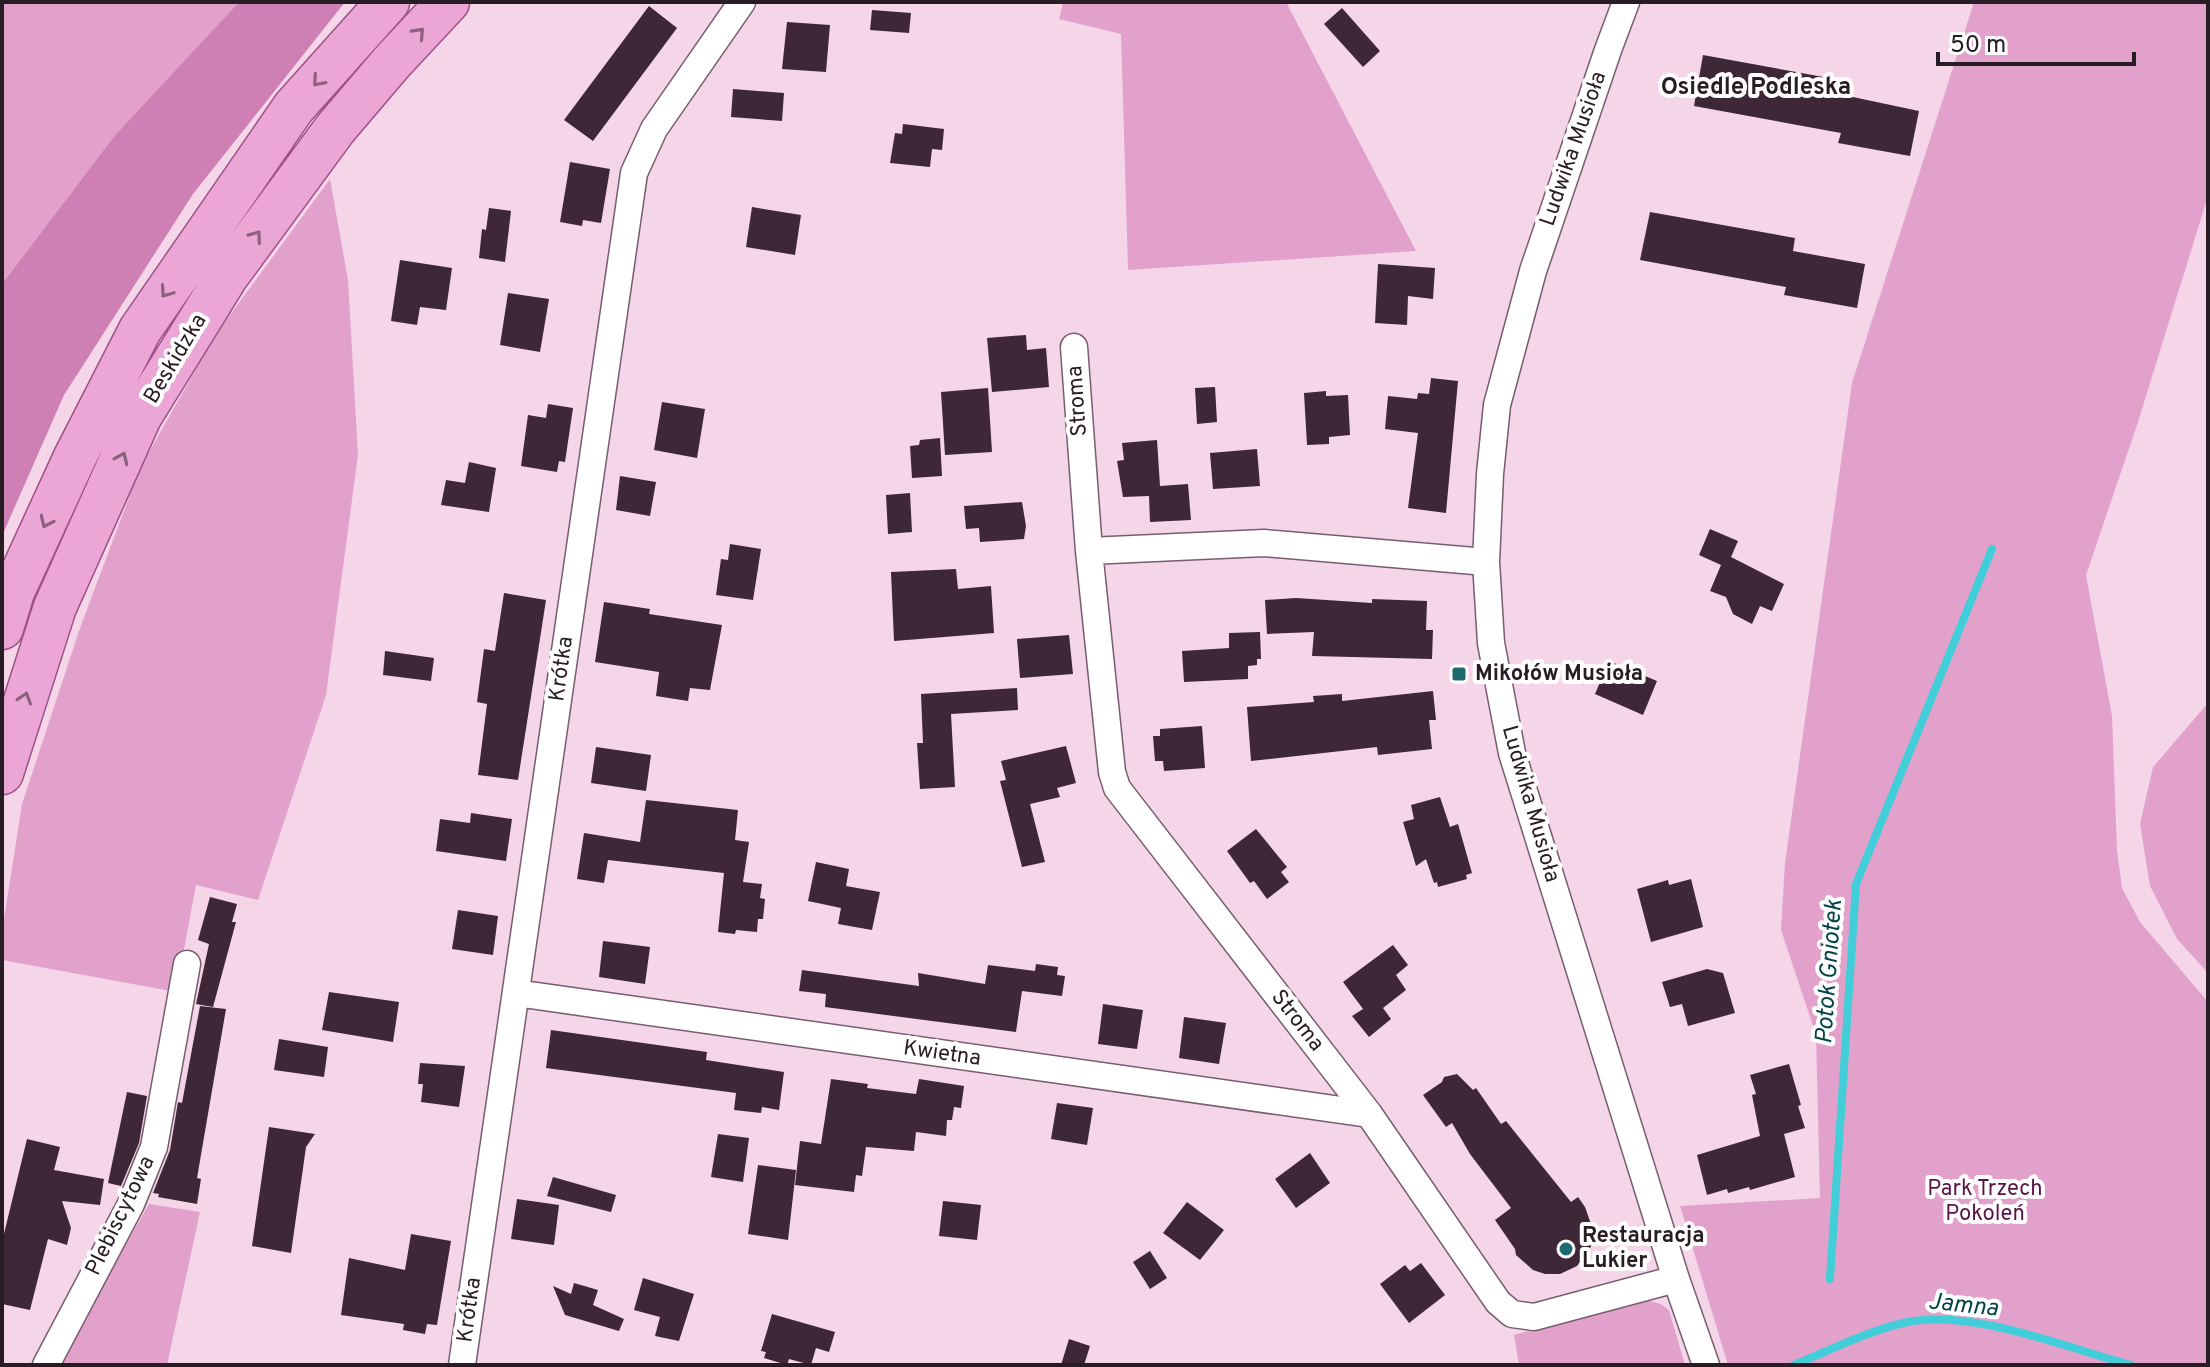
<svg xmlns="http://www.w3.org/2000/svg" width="2210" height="1367" font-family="Overpass,sans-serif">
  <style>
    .green { fill: #e2a1cb }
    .forest { fill: #ce80b4 }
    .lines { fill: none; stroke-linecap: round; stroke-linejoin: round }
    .stream { stroke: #42ced9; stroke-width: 8 }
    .building { fill: #3e2737 }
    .minor-casing { stroke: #775d6e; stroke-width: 29 }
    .primary-casing { stroke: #9e5086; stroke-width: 45 }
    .minor { stroke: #fff; stroke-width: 26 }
    .primary { stroke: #eba6d6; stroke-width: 42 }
    .oneway { stroke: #8a627d }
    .poi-dot { fill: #1e6a70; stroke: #fff; stroke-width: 3 }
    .labels { text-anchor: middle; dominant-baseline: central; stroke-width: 8; stroke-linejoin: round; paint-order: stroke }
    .street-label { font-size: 22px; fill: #281d24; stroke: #fff }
    .poi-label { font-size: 22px; font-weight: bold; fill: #281d24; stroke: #fff; text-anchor: start }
    .park-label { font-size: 22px; fill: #591347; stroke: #fff }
    .neighbourhood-label { font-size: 24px; font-weight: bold; fill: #281d24; stroke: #fff }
    .water-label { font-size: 24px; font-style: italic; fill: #024448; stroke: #fff }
  </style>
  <rect width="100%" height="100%" fill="#f5d6e9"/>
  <path class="green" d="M2 2H239L115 135 2 284Z
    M1063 2H1286L1416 251 1128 270 1121 34 1059 19Z
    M1974 2H2208V196L2137 425 2086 575 2112 716 2117 850 2122 888 2140 922 2208 1002V1365H1728L1680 1206 1820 1198 1816 1035 1781 930 1785 863 1852 383Z
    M330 179 348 280 358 455 326 695 258 900 196 885 176 992 2 960V932L22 804 80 628 140 468 216 334Z
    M2208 703V973L2177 939 2150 886 2140 824 2153 767Z
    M149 1204 200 1212 167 1365H57Z
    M1646 1300 1661 1304 1669 1310 1685 1365H1519L1514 1335Z"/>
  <path class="forest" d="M239 2H345L193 194 64 395 2 536V284L115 135Z"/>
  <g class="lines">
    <path class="stream" d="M1830 1279 1856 884 1992 549
      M1794 1365C1830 1350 1866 1332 1903 1323 1969 1307 2066 1348 2131 1365"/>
  </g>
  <path class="building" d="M649 6 677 28 593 141 564 120Z
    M1342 8 1380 51 1363 67 1324 24Z
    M872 10 911 13 909 33 870 30Z
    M787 22 830 25 826 72 782 69Z
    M1703 55 1851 82 1848 96 1919 111 1910 156 1838 143 1841 133 1694 106Z
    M733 89 784 93 782 121 731 117Z
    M903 124 944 129 942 150 932 149 930 167 890 163 895 133 902 134Z
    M570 162 610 169 601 223 583 220 582 226 560 222Z
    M752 207 801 215 795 255 746 247Z
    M489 208 511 211 505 262 479 258 482 229 486 230Z
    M1650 212 1795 238 1793 251 1865 264 1857 308 1784 295 1786 287 1640 260Z
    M400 260 452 268 446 310 420 307 417 325 391 321Z
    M1378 264 1435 268 1433 299 1408 296 1407 325 1375 323Z
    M508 293 549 299 540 352 500 345Z
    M1026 335 1027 350 1046 348 1049 387 992 392 987 338Z
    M1431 378 1458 381 1446 513 1408 508 1418 433 1385 429 1388 396 1417 399 1418 393 1429 394Z
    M1215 387 1217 422 1197 424 1195 388Z
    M988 388 992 452 945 455 941 392Z
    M1326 391V396L1348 395 1350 435 1329 437V444L1307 445 1304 393Z
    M662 402 705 409 697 458 654 450Z
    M548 404 573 408 565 462 559 461 557 472 521 466 528 415 546 418Z
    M940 438 942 476 912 478 910 446 919 445 920 440Z
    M1157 440 1160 486 1188 484 1191 520 1150 522 1149 496 1123 497 1117 461 1124 460 1122 443Z
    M1257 449 1260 486 1213 489 1210 453Z
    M469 462 496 468 489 512 441 505 446 480 465 483Z
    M620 476 656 482 650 516 616 510Z
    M910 493 912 532 888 534 886 495Z
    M1022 502 1026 526 1024 539 980 542 979 528 966 529 964 506Z
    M1710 529 1738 541 1731 557 1784 584 1772 611 1760 606 1752 624 1733 614 1726 597 1710 591 1721 565 1699 555Z
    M730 544 761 549 753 600 716 595 721 559 728 560Z
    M956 569 958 589 991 586 994 633 894 641 891 572Z
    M504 593 546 600 518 780 478 775 487 704 477 702 484 649 495 651Z
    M1296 598 1372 603V599L1427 601 1426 630H1433L1432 659 1312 656 1314 632 1267 634 1265 600Z
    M604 602 650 609 649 614 722 625 710 690 690 688 688 701 656 696 659 672 595 662Z
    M1260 632 1261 659H1257V665L1248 666V679L1184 682 1182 651 1229 648V633Z
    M1069 635 1073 674 1020 678 1017 639Z
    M385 651 434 658 431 681 383 675Z
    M1609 661 1657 681 1643 715 1595 694Z
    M1017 688 1018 710 951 714 955 787 920 789 917 743H923L921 694Z
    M1433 691 1436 720H1429L1432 749 1378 755 1377 747 1251 761 1247 707 1314 702 1313 696 1342 694V701Z
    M1202 726 1205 768 1164 771 1163 761H1155L1153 736H1160V729Z
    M1066 746 1076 783 1057 788 1060 797 1030 804 1045 862 1022 867 1000 781 1006 780 1001 761Z
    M596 747 651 755 646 791 591 783Z
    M1440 797 1450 827 1458 824 1472 873 1466 875 1467 879 1438 887 1437 882 1434 883 1426 859 1416 866 1403 822 1414 819 1411 805Z
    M646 800 738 810 735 840 749 842 743 882 762 884 760 898 765 899 763 919H758L757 932 736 930 735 934 718 932 724 873 608 860 604 883 577 879 584 833 640 842Z
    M471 813 512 819 506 861 436 851 440 819 470 823Z
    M1256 829 1287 867 1281 872 1289 882 1267 899 1254 881 1250 883 1227 851Z
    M816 862 849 869 846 886 880 892 872 930 838 924 841 908 808 901Z
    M1691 879 1703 927 1651 942 1637 889 1668 880 1669 885Z
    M210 897 237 904 232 922H236L213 1007 196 1004 209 944 198 940Z
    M458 910 498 916 493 955 452 949Z
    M603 941 650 947 645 984 599 977Z
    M1393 945 1408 965 1396 975 1406 990 1383 1008 1391 1019 1369 1037 1352 1016 1363 1009 1343 982Z
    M1036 964 1058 967 1057 975 1065 976 1062 996 1022 991 1016 1032 825 1007 826 994 799 991 802 970 919 986 918 973 985 984 988 965 1035 971Z
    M1707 969 1723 973 1735 1013 1688 1026 1682 1004 1670 1007 1662 982Z
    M329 992 399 1002 393 1042 322 1030Z
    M1103 1004 1143 1010 1137 1049 1098 1044Z
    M200 1006 226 1009 197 1178 201 1179 197 1204 158 1197 159 1194 153 1193 170 1150 178 1102 182 1103Z
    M1184 1017 1226 1023 1219 1064 1179 1058Z
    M551 1030 707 1052 706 1060 784 1072 779 1110 762 1107 761 1113 734 1110 736 1093 546 1068Z
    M279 1039 328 1047 324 1077 274 1070Z
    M420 1063 465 1066 459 1107 421 1102 423 1084H418Z
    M1789 1064 1801 1105 1798 1106 1805 1128 1784 1134 1795 1177 1750 1190 1749 1187 1728 1193 1727 1189 1707 1195 1697 1155 1760 1136 1752 1095 1756 1094 1750 1075Z
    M1457 1074 1473 1090 1476 1088 1501 1124 1506 1121 1571 1202 1578 1197 1585 1207 1593 1230 1592 1245 1577 1266 1560 1274H1545L1533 1270 1516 1255 1515 1249 1495 1220 1511 1208 1470 1154 1452 1123 1446 1127 1423 1095 1442 1082 1444 1077Z
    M831 1079 868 1084 867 1088 916 1094 919 1079 964 1086 961 1108 954 1107 952 1120H947L946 1136 916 1132 914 1151 866 1147 862 1176 856 1175 854 1192 795 1185 800 1141 821 1144Z
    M127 1092 147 1096 139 1143 121 1186 108 1183Z
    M1057 1103 1093 1108 1087 1145 1051 1139Z
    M269 1127 315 1134 306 1147 291 1253 252 1246Z
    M718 1134 749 1138 743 1182 711 1177Z
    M27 1139 60 1147 54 1170 104 1179 100 1205 62 1201 71 1228 67 1245 48 1239 30 1310 2 1304V1242Z
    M1310 1153 1330 1183 1296 1208 1275 1179Z
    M758 1165 796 1170 788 1240 748 1234Z
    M553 1177 616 1195 611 1212 547 1196Z
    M517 1199 559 1205 554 1245 511 1239Z
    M943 1201 981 1205 977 1240 939 1236Z
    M1187 1202 1224 1230 1200 1260 1163 1233Z
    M411 1234 451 1241 437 1325 427 1324 425 1334 403 1330 404 1324 341 1315 349 1258 405 1270Z
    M1150 1251 1167 1278 1150 1289 1133 1262Z
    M1421 1263 1445 1295 1409 1323 1380 1284 1405 1265 1410 1271Z
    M643 1278 694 1294 679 1341 655 1336 660 1317 634 1310Z
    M574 1283 598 1290 593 1305 624 1319 619 1331 565 1315 553 1286 571 1294Z
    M772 1314 835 1332 829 1352 816 1348 811 1365 789 1359 787 1365 764 1358 766 1352 761 1351Z
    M1069 1339 1090 1346 1084 1365H1061Z"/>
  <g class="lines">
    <g class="minor-casing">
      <path id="minor" d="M1626 2 1608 50 1533 271 1497 405 1490 474 1486 562 1491 643 1512 753 1676 1279 1706 1365
        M1074 347 1089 551 1112 772 1117 788 1369 1114 1498 1302 1512 1314 1534 1317 1676 1279
        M1089 551 1264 543 1486 562
        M516 993 1369 1114
        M46 1365 131 1204 154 1147 187 964
        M462 1365 634 173 654 129 742 2"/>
    </g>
    <g class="primary-casing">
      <path id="primary" d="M2 628 13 592 75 457 140 330 294 107 388 2
        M2 773 55 607 140 417 227 276 335 129 392 62 448 2"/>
    </g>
    <use href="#minor" class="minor"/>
    <use href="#primary" class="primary"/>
  </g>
  <defs><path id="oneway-chevron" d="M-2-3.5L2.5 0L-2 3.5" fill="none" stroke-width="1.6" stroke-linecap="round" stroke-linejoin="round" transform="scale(2)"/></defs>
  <g class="oneway">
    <use href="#oneway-chevron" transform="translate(419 33) rotate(-47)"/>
    <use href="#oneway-chevron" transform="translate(318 81) rotate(131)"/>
    <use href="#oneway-chevron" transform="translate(256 236) rotate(-54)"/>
    <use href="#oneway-chevron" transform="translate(166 292) rotate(125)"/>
    <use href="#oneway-chevron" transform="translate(122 458) rotate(-66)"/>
    <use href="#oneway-chevron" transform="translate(46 522) rotate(115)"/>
    <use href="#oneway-chevron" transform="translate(25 698) rotate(-72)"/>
  </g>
  <g class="poi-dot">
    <rect x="1451" y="666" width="16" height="16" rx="4"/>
    <circle cx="1566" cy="1249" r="8"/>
  </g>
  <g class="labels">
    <g class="street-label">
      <text transform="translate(1574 149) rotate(-71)">Ludwika Musioła</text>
      <text transform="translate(176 359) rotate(-59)">Beskidzka</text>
      <text transform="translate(1078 401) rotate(-94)">Stroma</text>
      <text transform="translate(562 669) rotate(-82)">Krótka</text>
      <text transform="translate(1530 804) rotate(74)">Ludwika Musioła</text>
      <text transform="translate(1297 1021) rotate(52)">Stroma</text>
      <text transform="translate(942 1054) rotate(8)">Kwietna</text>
      <text transform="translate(121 1216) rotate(-64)">Plebiscytowa</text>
      <text transform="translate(470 1310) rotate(-82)">Krótka</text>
    </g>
    <g class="poi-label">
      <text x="1475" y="674">Mikołów Musioła</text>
      <text x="1582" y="1236">Restauracja<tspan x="1582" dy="25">Lukier</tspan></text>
    </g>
    <g class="park-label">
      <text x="1985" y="1189">Park Trzech<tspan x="1985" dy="25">Pokoleń</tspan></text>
    </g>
    <g class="neighbourhood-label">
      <text x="1756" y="88">Osiedle Podleska</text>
    </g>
    <g class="water-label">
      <text transform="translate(1830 972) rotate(-86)">Potok Gniotek</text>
      <text transform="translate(1963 1306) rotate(6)">Jamna</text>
    </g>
  </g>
  <rect width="2210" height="1367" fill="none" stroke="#281d24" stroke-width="8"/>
  <path d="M1938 52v12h196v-12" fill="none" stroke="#281d24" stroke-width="4"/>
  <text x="1950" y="52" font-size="24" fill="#281d24" stroke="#ffffff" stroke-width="6" paint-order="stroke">50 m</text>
</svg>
